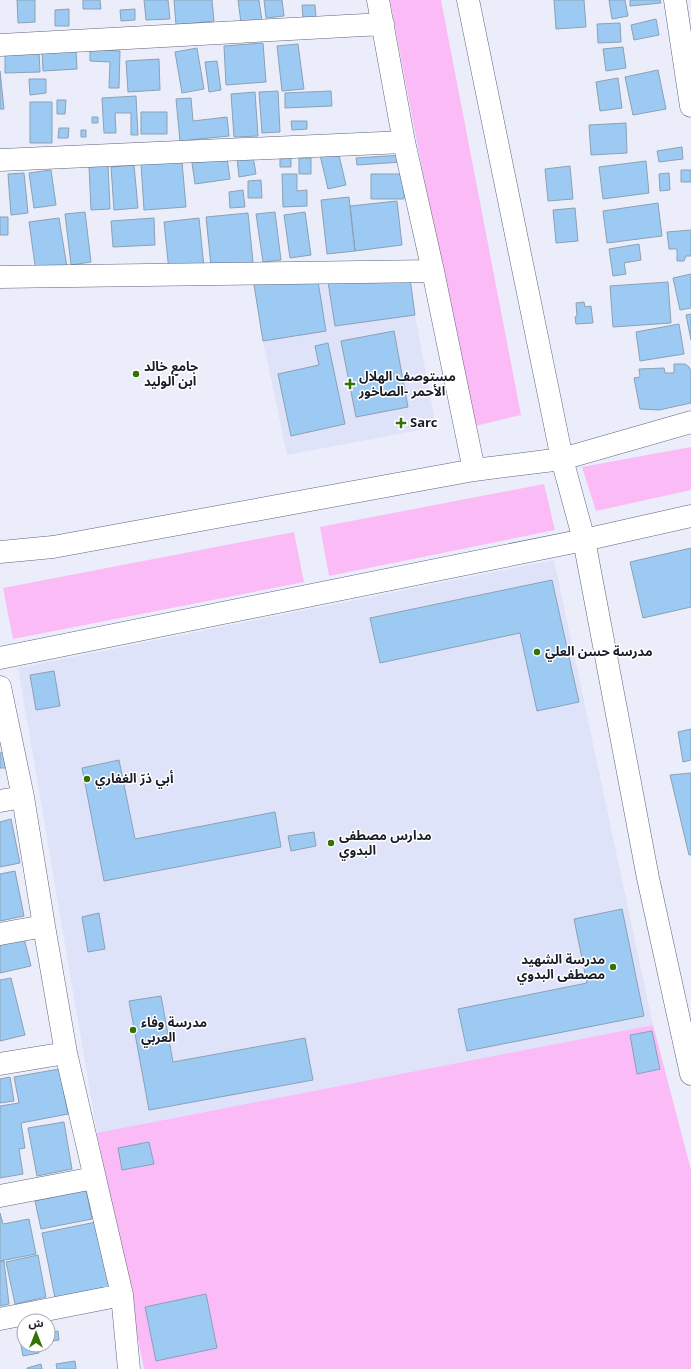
<svg xmlns="http://www.w3.org/2000/svg" width="691" height="1369" font-family="Georgia,'Noto Sans Arabic',serif">
  <style>
    .built { fill: #dee3f9 }
    .green { fill: #fabbf6 }
    .building { fill: #9dcaf2; stroke: #8aa1b6 }
    .lines { fill: none; stroke-linecap: round; stroke-linejoin: round }
    .minor-casing { stroke: #5e647d; stroke-width: 23 }
    .minor { stroke: #fff; stroke-width: 22 }
    .poi-dot { fill: #357205; stroke: #fff; stroke-width: 1.5 }
    .labels { text-anchor: middle; dominant-baseline: central; stroke-width: 3; stroke-linejoin: round; paint-order: stroke }
    .poi-label { font-size: 13px; font-weight: bold; fill: #191c26; stroke: #fff; text-anchor: start }
  </style>
  <rect width="100%" height="100%" fill="#ebeefa"/>
  <path class="built" d="M409 271 415 315 436 427 287 455 263 341 254 285 317 275Z
    M554 560 653 1025 97 1133 18 668Z"/>
  <path class="green" d="M390 0H441L521 415 471 427Z
    M691 447V490L596 511 582 467Z
    M544 484 555 530 329 576 320 527Z
    M294 532 304 582 13 639 3 588Z
    M653 1025 691 1170V1369H144L97 1133Z"/>
  <path class="building" d="M17 0H35V22L18 23Z
    M83 0H100L101 9H83Z
    M144 0H168L170 19 146 20Z
    M174 0H212L214 21 176 25Z
    M238 0H259L262 21 241 23Z
    M264 0H282L284 16 266 18Z
    M554 0H584L586 27 556 29Z
    M609 0H625L628 16 612 19Z
    M630 0H660L661 3 630 6Z
    M302 5H315L316 17 303 18Z
    M69 9V26H55V10Z
    M135 9V20L121 21 120 10Z
    M656 19 659 35 634 40 631 25Z
    M620 23 621 42 598 43 597 24Z
    M263 43 266 82 226 85 224 46Z
    M298 44 304 89 282 91 277 46Z
    M623 47 626 68 606 71 603 49Z
    M197 48 204 89 182 93 175 52Z
    M90 49 120 51 119 88H109L110 62 90 61Z
    M76 50 77 69 43 71 42 51Z
    M39 52 40 72 5 73V54Z
    M159 59 160 90 128 92 126 61Z
    M217 61 221 90 209 92 205 62Z
    M658 70 666 109 633 115 625 77Z
    M0 71 4 109H0Z
    M618 78 622 108 600 111 596 82Z
    M29 79H46V93L30 95Z
    M278 91 280 132 262 133 259 92Z
    M331 91 332 106 285 108V93Z
    M255 92 258 136 234 137 231 94Z
    M136 96 138 135H131V113H115L116 133H104L102 98Z
    M191 98 193 121 227 117 229 136 180 141 176 99Z
    M57 100H66L65 114H57Z
    M30 102H52V143H30Z
    M141 112H167V134H141Z
    M92 117H98V123H92Z
    M291 121H307V129L292 130Z
    M626 123 627 153 591 155 589 125Z
    M59 128H69L68 138H58Z
    M81 130H86V137H81Z
    M682 147 683 159 659 162 657 151Z
    M338 151 346 185 328 189 320 155Z
    M402 155V162L357 165 356 158Z
    M253 156 256 174 239 177 237 158Z
    M227 158 230 179 195 184 192 163Z
    M291 158V167H280V159Z
    M299 158H311V174H299Z
    M646 161 649 193 603 199 599 167Z
    M182 162 186 207 144 210 141 164Z
    M108 165 110 209 91 210 89 166Z
    M134 165 138 208 114 210 111 167Z
    M570 166 573 199 548 201 545 169Z
    M51 170 56 205 34 208 29 173Z
    M681 170H691V182H681Z
    M24 173 28 213 11 215 8 174Z
    M669 173 670 190 660 191 659 174Z
    M282 174H297V191L307 190V206L283 207Z
    M371 174H404V199H371Z
    M261 180 262 198H248V181Z
    M243 190 245 207 230 208 229 192Z
    M349 197 355 251 327 254 321 200Z
    M397 201 402 245 355 251 350 206Z
    M658 203 662 236 607 243 603 211Z
    M575 208 578 241 556 243 553 210Z
    M85 212 91 262 71 265 65 214Z
    M275 212 281 260 263 262 256 214Z
    M305 212 311 255 290 258 284 215Z
    M248 213 253 262 211 266 206 217Z
    M0 217H8V235H0Z
    M59 218 67 267 36 272 29 222Z
    M154 218 155 245 113 247 111 221Z
    M199 218 204 267 169 271 164 222Z
    M691 230V256H686L684 261H677V249H669L667 232Z
    M639 244 641 260 624 263 626 274 613 276 609 249Z
    M409 271 415 315 335 326 328 282Z
    M691 274V308L680 310 673 278Z
    M317 275 326 331 263 341 254 285Z
    M668 282 671 323 613 327 610 286Z
    M584 302 585 307 591 306 593 323 576 324 575 317 577 316 576 303Z
    M691 314V340L686 315Z
    M679 324 684 354 640 361 636 332Z
    M394 331 408 407 356 417 341 341Z
    M328 343 345 424 291 436 278 374 319 365 315 346Z
    M674 364H685L689 367 691 371V403L659 410 640 409 634 378 640 377 639 369 664 368 665 373H674Z
    M691 548V607L643 618 630 562Z
    M552 580 579 702 537 711 520 633 380 663 370 618Z
    M54 671 60 706 36 710 30 675Z
    M691 729V760L683 762 678 732Z
    M4 752 6 768H0V753Z
    M119 760 135 839 275 812 281 847 104 881 82 768Z
    M691 773V855H689L670 775Z
    M11 819 20 863 0 867V822Z
    M314 832 316 846 291 851 288 836Z
    M15 871 24 916 0 921V874Z
    M622 909 644 1016 467 1051 458 1009 587 983 574 919Z
    M99 913 105 949 88 952 82 917Z
    M23 934 31 966 0 973V940Z
    M11 978 25 1035 0 1041V980Z
    M161 996 173 1062 305 1038 313 1080 149 1110 129 1001Z
    M652 1031 660 1069 637 1074 630 1035Z
    M59 1069 68 1114 21 1123 25 1148 19 1149 23 1174 0 1178V1106L19 1103 14 1077Z
    M10 1077 14 1101 0 1103V1079Z
    M64 1122 72 1169 37 1176 28 1128Z
    M149 1142 154 1164 122 1170 118 1148Z
    M86 1190 92 1219 41 1229 35 1201Z
    M0 1213 3 1224 29 1219 36 1254 0 1261Z
    M96 1222 109 1287 55 1298 42 1233Z
    M38 1255 46 1297 15 1304 6 1262Z
    M4 1261 9 1304 0 1306V1262Z
    M206 1294 217 1348 156 1361 145 1307Z
    M58 1331 59 1340 48 1342V1333Z
    M24 1333V1345H38L39 1353 23 1356 19 1334Z
    M75 1361 76 1369H57L56 1364Z
    M41 1364 42 1369H27V1368Z"/>
  <g class="lines">
    <g class="minor-casing">
      <path id="minor" d="M378 0 404 142 433 271 474 470
        M468 0 562 459 584 540 648 878 691 1074
        M675 0 691 106
        M0 45 383 24
        M0 160 404 142
        M0 277 433 271
        M0 552 53 547 474 470 562 459 691 422
        M0 658 584 540 691 516
        M0 687 23 797 44 926 66 1053 122 1295 129 1369
        M0 801 23 797
        M0 934 44 926
        M0 1064 66 1053
        M0 1196 94 1178
        M0 1319 122 1295"/>
    </g>
    <use href="#minor" class="minor"/>
  </g>
  <g class="poi-dot">
    <circle cx="136" cy="374" r="4"/>
    <path d="M348 378h4v4h4v4h-4v4h-4v-4h-4v-4h4z"/>
    <path d="M399 417h4v4h4v4h-4v4h-4v-4h-4v-4h4z"/>
    <circle cx="537" cy="652" r="4"/>
    <circle cx="87" cy="779" r="4"/>
    <circle cx="331" cy="843" r="4"/>
    <circle cx="613" cy="967" r="4"/>
    <circle cx="133" cy="1030" r="4"/>
  </g>
  <g class="labels">
    <g class="poi-label">
      <text x="144" y="367">جامع خالد<tspan x="144" dy="15">ابن الوليد</tspan></text>
      <text x="359" y="377">مستوصف الهلال<tspan x="359" dy="15">الأحمر -الصاخور</tspan></text>
      <text x="410" y="423">Sarc</text>
      <text x="545" y="652">مدرسة حسن العليّ</text>
      <text x="95" y="779">أبي ذرّ الغفاري</text>
      <text x="339" y="836">مدارس مصطفى<tspan x="339" dy="15">البدوي</tspan></text>
      <text x="605" y="960" text-anchor="end">مدرسة الشهيد<tspan x="605" dy="15">مصطفى البدوي</tspan></text>
      <text x="141" y="1023">مدرسة وفاء<tspan x="141" dy="15">العربي</tspan></text>
    </g>
  </g>
  <g transform="translate(36 1333)"><circle r="19" fill="#ffffff" stroke="#a3a4a8"/>
  <path d="M0-3L7 15L0 10L-7 15Z" fill="#357205"/>
  <text y="-6" font-size="11" font-weight="bold" text-anchor="middle" fill="#191c26">ش</text>
  </g>
</svg>
